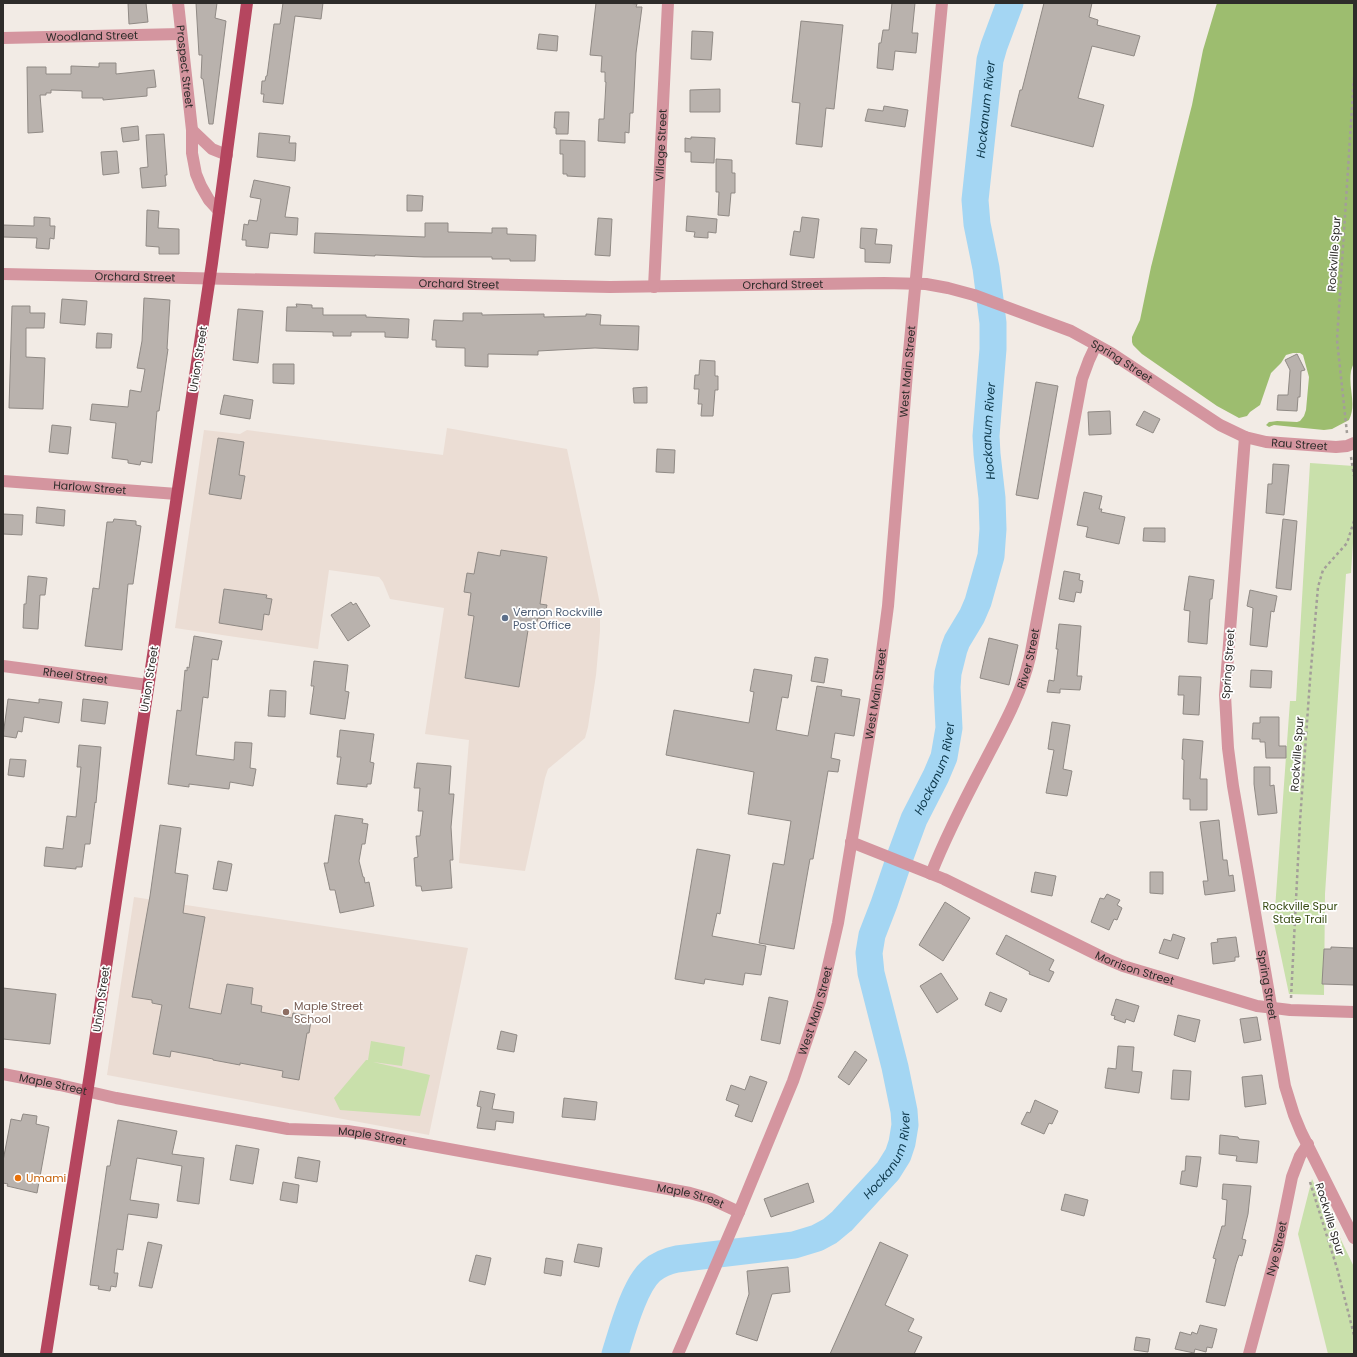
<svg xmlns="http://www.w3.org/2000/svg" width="1357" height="1357" font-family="Poppins,sans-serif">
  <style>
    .built { fill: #ebddd4 }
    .green { fill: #c9e0ab }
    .forest { fill: #9dbd6f }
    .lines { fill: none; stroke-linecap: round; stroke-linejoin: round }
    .river { stroke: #a4d6f3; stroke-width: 27 }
    .building { fill: #b9b2ad; stroke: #908a85 }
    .path { stroke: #a39e99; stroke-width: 2.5; stroke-dasharray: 3 3; stroke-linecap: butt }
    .minor { stroke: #d4959f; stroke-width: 12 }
    .major { stroke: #b5465f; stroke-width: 12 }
    .service-dot { fill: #5c6f8a; stroke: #fff; stroke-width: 1.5 }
    .education-dot { fill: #8d6e63; stroke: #fff; stroke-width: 1.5 }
    .food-dot { fill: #e8710a; stroke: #fff; stroke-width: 1.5 }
    .labels { text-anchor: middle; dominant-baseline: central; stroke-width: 3.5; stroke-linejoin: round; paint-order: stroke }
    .street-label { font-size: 11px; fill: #2e2c2a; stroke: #fff }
    .service-label { font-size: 11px; fill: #4e5e75; stroke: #fff; text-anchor: start }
    .park-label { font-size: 11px; fill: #384c14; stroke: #fff }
    .education-label { font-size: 11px; fill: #785e54; stroke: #fff; text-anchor: start }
    .food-label { font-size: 11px; fill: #c56008; stroke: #fff; text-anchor: start }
    .water-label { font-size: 12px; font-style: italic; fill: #0c3649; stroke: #fff }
  </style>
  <rect width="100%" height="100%" fill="#f2ebe5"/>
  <path class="built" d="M447 428 567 449 600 604V631L596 675 588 727 585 738 578 744 548 769 545 778 525 871 459 863 469 740 425 734 444 608 390 599 383 582 379 577 329 570 318 649 175 628 204 430 240 434 247 430 443 455Z
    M134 897 468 948 429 1135 107 1075Z"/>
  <path class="green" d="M1310 463 1354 466V528L1351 573 1346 574 1325 894 1324 995 1289 994 1274 923 1290 701H1296Z
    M371 1041 405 1047 402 1066 373 1062 430 1075 420 1116 340 1110 334 1098 366 1060H368Z
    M1312 1179 1354 1267V1354H1328L1298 1234Z"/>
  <path class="forest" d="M1217 3H1354V362C1353 365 1352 368 1351 371 1348 388 1357 404 1349 420L1332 429 1324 430 1274 425 1269 427 1266 425 1269 422 1277 421 1297 422 1300 421 1304 416 1306 410 1309 377 1303 355 1300 353H1293L1286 355 1281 363 1271 373 1260 405 1250 412 1247 416 1239 418 1217 406 1142 354 1133 345 1132 342V337L1140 320 1151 267 1192 105 1203 50Z"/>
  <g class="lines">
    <path class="river" id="s1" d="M615 1354C622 1332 634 1286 651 1271 659 1264 667 1261 677 1259L794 1245 817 1238 830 1231 842 1221 888 1171 898 1155 902 1143 905 1125 904 1111 895 1067 871 973 869 953 872 935 884 904 900 857 914 819 936 776 944 757 949 728 947 687 948 673 954 649 957 641 972 616 978 602 991 556 993 529 992 498 987 454 986 436 993 349V323L986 268 977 224 975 200 990 60 994 46 1010 3"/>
  </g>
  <path class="building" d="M128 3H146L148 22 129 24Z
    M196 3H217L215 18 226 21 213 124H209L203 79 201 78 202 55H199Z
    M283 3H323L321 19 295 16 283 104 263 102 264 94H261L262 81H265L266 76H267L274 24H280Z
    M596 3H626L637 4 636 7H642L636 53 633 113H630L629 133 625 132V143L598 141 599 119H604L606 82H605V72H601L602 56 590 55Z
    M892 3H915L912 33H918L916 53 895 51 893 70 877 68 879 43H881L883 30H889Z
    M1044 3H1092L1089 17 1098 20 1097 25 1140 36 1134 56 1092 46 1078 98 1104 105 1093 147 1011 126 1020 90H1022Z
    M801 21 843 25 834 109 826 108 822 147 796 144 800 103 792 102Z
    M692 31 713 32 711 60 691 59Z
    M539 34 558 36 557 51 537 49Z
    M99 63H116V74L154 70 156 87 147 88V96L103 100V98H82V91L51 90V93H46V95H40L43 132 28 133 27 67H46V74H71V66L99 67Z
    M720 89V112H690V90Z
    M884 106 908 110 905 127 865 121 868 109 883 111Z
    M555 112H569L568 134H556V128H554Z
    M138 126 139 140 123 142 121 128Z
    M259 133 290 136 289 143H296L295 161 257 157Z
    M164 134 167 175H165L166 186 142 188 140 168 148 167 146 135Z
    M691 137 715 138 714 163 691 162V152H685V138L691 139Z
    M560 140 585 141V177L567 176V174H563V154H560Z
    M117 151 119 173 103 175 101 152Z
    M716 159 732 160V173H735V193H731L729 216 718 215 719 192H716Z
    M254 180 290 187 285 217 298 218 297 235 270 233 268 248 246 246V240H242L244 224 248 225 249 220 257 221 261 199 250 197Z
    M407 195 423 196 422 211H407Z
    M147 210 159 211 158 228 179 229V254H159V247L146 246Z
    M687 216 717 219 716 233 708 232V238L694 237 695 232 686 231Z
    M34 217 50 218V226H55L54 239 50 238 49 249 36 248 37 238 3 237V225L34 226Z
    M802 217 819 219 814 258 790 255 794 231 800 232Z
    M598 218 612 219 610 256 595 255Z
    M425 223H448V232L492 233V228H507V234L536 235 535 261H510V259H492V257H424L375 255V256L314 253 315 233 425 237Z
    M861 228 877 229 875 244 892 245 890 263 865 262V249L860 248Z
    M144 298 170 300 167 349H168L159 411H157L152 463 141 461 140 465 128 463V460L112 458 116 423 90 420 92 404 128 407 130 390 141 392 145 369 137 368 142 341Z
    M62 299 87 301 85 325 60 323Z
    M296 304 312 305V308H323V315H366V317L409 319 408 338 385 337V332H351V336H333V332L286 331 287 307H297Z
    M12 306H30V313H45L44 328H26V357L45 358 43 409 9 408Z
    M238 309 263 311 258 363 233 360Z
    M463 313H482V315L544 314V317L586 316V314L601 315 600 325 639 326 638 350 595 348 538 351V355L488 354V367L465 366V348L436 347V340H432L434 320 463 321Z
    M97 333 112 334 111 348H96Z
    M1297 354 1305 370 1301 371 1300 397H1298L1297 411 1277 410 1278 395H1288L1290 370 1285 360Z
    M700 360 715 361V376H718V390H715L713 416H701L702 404H698L699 389H694L695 375H699Z
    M273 364H294V384L273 383Z
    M1036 382 1058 386 1038 499 1016 495Z
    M647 387V403H634L633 388Z
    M224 395 253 400 250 419 220 414Z
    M1110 411 1111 434 1089 435 1088 412Z
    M1144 411 1160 419 1153 433 1136 425Z
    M52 425 71 427 68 454 49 452Z
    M218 438 244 442 239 475 245 476 241 499 209 494Z
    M657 449 675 450 674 473 656 472Z
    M1273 464 1289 465 1284 515 1266 513 1268 484H1272Z
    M1084 492 1102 496 1099 509H1102L1101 512 1125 517 1119 544 1086 537 1088 527 1077 525Z
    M37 507 65 510 64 526 36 523Z
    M3 514 23 515 22 535 3 534Z
    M114 519 136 521V525L141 526 133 584H128L122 650 85 646 93 588 99 589 107 522H113Z
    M1283 519 1297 521 1291 590 1276 588Z
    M1144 528H1165V542L1143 541Z
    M501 550 547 557 540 604 547 605 544 619 538 618 536 625 529 624 519 687 465 678 474 616 468 615 471 593 464 592 467 573 474 574 478 552 500 556Z
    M1064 571 1080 574 1079 580 1083 581 1081 593 1076 592 1074 602 1059 599Z
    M28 576 47 578 45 595H40L38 629 23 628 24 604H26Z
    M1189 576 1214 580 1212 599H1210L1207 644 1188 642 1190 611 1184 610Z
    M224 589 267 595 266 598 272 599 269 615 264 614 262 630 219 623Z
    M1250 590 1277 596 1274 612 1271 611 1267 647 1250 645 1253 608 1247 606Z
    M351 602 353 605 356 603 370 626 348 641 331 615Z
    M1059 624 1081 626 1077 676H1082L1080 690 1060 689V693L1047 692 1049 680 1054 681 1058 649H1056Z
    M194 636 222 641 218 660 212 659 208 698 203 697 196 755 234 760 235 742 252 743 250 768 256 769 253 786 230 782 229 789 189 784V787L168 784 177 710 181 711 185 670 187 671V667L189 668Z
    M989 638 1018 645 1009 685 980 678Z
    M815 657 828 659 824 683 811 681Z
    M314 661 348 665 345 691 349 692 345 719 310 714 314 686H311Z
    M754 669 792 675 788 698 782 697 776 730 808 736 817 686 842 690 841 696 860 699 854 736 835 733 831 758 840 760 838 772 828 771 813 859H810L794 949 759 943 773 863 784 865 791 821 748 814 754 772 666 755 674 710 749 723 754 692 750 691Z
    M1251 670 1272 671 1271 688 1250 687Z
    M1179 676 1201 677 1199 715 1183 714 1184 695H1178Z
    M270 690 286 691 285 717 268 716Z
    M8 699 39 703V699L62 702 59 723 24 717 22 732 18 731 16 738 3 736Z
    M83 699 108 702 105 724 81 721Z
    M1260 717H1279V746H1286V758H1266L1265 742H1260V739H1252L1253 723H1260Z
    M1052 722 1070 725 1063 769 1072 771 1067 796 1046 793 1054 750 1048 749Z
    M340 730 374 734 370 762 374 763 371 784H367V787L337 784 341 757H337Z
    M1183 739 1203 741 1200 779H1207V810H1190V799H1183L1184 760 1182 759Z
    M79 745 101 747 96 803 95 802 90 844H85L82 867H76V869L44 866 46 847 63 849 67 816 76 817 81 767H77Z
    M10 759 26 760 24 777 8 775Z
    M417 763 451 766 449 794H454L451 827 453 860H450L452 888 422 891 421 886H416L414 858 418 857 416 836H420L423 811H418L420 788H414Z
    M1254 767H1270V786L1274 785 1277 813 1258 815 1254 784Z
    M335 815 363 819 362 823 368 824 365 844H362L359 861 363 877H364L365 883 369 882 374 906 340 913 335 890H330L324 863H328Z
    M1219 820 1223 860H1227L1229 876 1233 875 1235 891 1205 895 1203 881H1208L1200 822Z
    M160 825 181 828 175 873 188 875 183 913 205 917 189 1008 221 1014 227 984 253 988 251 1004 262 1006 261 1012 292 1018 293 1013 310 1016V1021H311L309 1033H307L299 1080 282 1077 283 1071 240 1063V1065L213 1060V1059L171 1051 170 1057 153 1054 162 1005 152 1003V1000L132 997 150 896Z
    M697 849 730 855 720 914 717 913 712 936 766 946 761 975 745 973 743 985 705 979 704 984 675 979Z
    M218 861 232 864 227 891 213 889Z
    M1035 872 1056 876 1052 896 1031 892Z
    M1150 872H1163V894L1150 893Z
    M1107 894 1120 900 1117 905 1122 908 1117 920 1114 919 1109 930 1091 922 1100 898 1104 899Z
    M945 902 970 918 943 961 919 945Z
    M1173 934 1185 938 1178 959 1159 953 1164 939 1171 941Z
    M1006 935 1054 960 1049 970 1054 972 1049 982 1029 974 1030 972 996 954Z
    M1236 937 1239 957H1235V961L1213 964 1211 943 1218 942 1217 939Z
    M1331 947 1354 948V985L1322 984 1324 949H1331Z
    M941 973 958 999 937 1013 920 986Z
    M3 988 56 994 50 1044 3 1039Z
    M990 992 1007 999 1001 1012 985 1005Z
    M769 997 788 1001 780 1044 761 1040Z
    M1116 999 1139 1006 1134 1022 1126 1019 1125 1023 1114 1019 1115 1016 1111 1015Z
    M1178 1015 1200 1020 1195 1042 1174 1035Z
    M1257 1017 1261 1040 1244 1043 1240 1019Z
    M501 1031 517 1035 514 1052 497 1049Z
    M1118 1046 1134 1047 1132 1071 1142 1072 1139 1093 1105 1088 1108 1068 1116 1069Z
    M855 1051 867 1060 849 1085 838 1077Z
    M1173 1070 1191 1071 1189 1100 1171 1099Z
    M1262 1075 1266 1104 1245 1107 1242 1077Z
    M750 1076 767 1082 752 1122 735 1116 739 1105 726 1100 731 1085 745 1090Z
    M480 1091 495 1094 492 1109 514 1112 513 1123 496 1121 495 1130 477 1128 481 1107 477 1106Z
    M564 1098 597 1102 595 1120 562 1117Z
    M1035 1100 1058 1111 1052 1124 1049 1123 1044 1134 1021 1124 1027 1112 1030 1113Z
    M23 1114 37 1116 36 1124 49 1127 37 1193 7 1186 8 1184 3 1183V1161L11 1119 21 1121Z
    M118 1120 177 1131 172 1154 204 1158 199 1204 177 1201 182 1166 137 1158 130 1200 159 1204 157 1218 128 1214 123 1250 117 1249 114 1273H118L116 1287 111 1286 110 1291 98 1289 99 1286 90 1285 107 1166H110Z
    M1220 1135 1238 1137 1239 1139 1259 1141 1257 1163 1236 1161 1237 1156 1219 1154Z
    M236 1145 259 1149 253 1184 230 1180Z
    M1186 1156 1201 1157 1197 1187 1180 1184 1182 1171H1185Z
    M298 1157 320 1161 317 1182 295 1178Z
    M283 1182 299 1185 297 1203 280 1200Z
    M808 1183 814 1202 771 1217 764 1199Z
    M1223 1184 1251 1186 1248 1214 1242 1239 1246 1240 1242 1256 1239 1255 1236 1264 1225 1306 1206 1302 1216 1259 1213 1258 1222 1226H1225L1227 1200 1222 1199Z
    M1065 1194 1088 1200 1084 1216 1061 1210Z
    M148 1242 162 1245 152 1288 139 1286Z
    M880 1242 908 1255 885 1305 914 1319 908 1331 922 1337 914 1354H830Z
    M578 1244 602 1248 599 1267 574 1262Z
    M476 1255 491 1258 485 1285 469 1281Z
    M546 1258 563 1261 561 1276 544 1273Z
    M788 1267 790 1292 772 1294 757 1341 736 1334 749 1294 747 1271Z
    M1200 1325 1217 1329 1212 1348 1207 1347 1206 1352 1195 1349 1194 1353 1175 1349 1180 1332 1191 1335 1192 1332 1197 1334Z
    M1136 1337 1150 1339 1148 1352 1134 1350Z"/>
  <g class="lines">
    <path class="path" d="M1347 433 1337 340 1354 76
      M1351 457 1354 476
      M1291 998 1300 821 1310 680 1318 587 1323 570 1347 543 1354 521
      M1310 1182 1337 1268 1354 1335"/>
    <g class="minor">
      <path id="s2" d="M178 3 192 130V153L196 174 201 186 209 200 219 211"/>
      <path id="s3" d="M3 38 181 34"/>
      <path d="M192 130 212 149 227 155"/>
      <path id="s4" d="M3 274 610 287 884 283 926 284 948 288 974 295 1071 331 1111 353 1220 425 1245 437 1266 442 1336 447 1347 446 1354 443"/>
      <path id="s5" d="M654 287 668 3"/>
      <path id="s6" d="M1245 437 1225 695 1228 748 1233 786 1285 1086 1294 1115 1301 1132 1354 1238"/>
      <path id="s7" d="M3 481 177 494"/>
      <path id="s8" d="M3 666 148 685"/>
      <path id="s9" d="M851 842 944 879 1102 957 1123 966 1257 1006 1290 1010 1354 1012"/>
      <path id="s10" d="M931 874C946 836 965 799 984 763 1002 728 1021 695 1030 657L1082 379 1089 360 1096 345"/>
      <path id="s11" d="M3 1074 60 1085 116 1098 288 1129 347 1131 367 1134 690 1193 711 1199 739 1212"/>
      <path id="s12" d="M678 1354 739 1212 793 1081 820 1001 838 923 878 682 888 606 907 373 942 3"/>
      <path id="s13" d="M1249 1354 1278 1246 1292 1177 1300 1156 1308 1144"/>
    </g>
    <path class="major" d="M46 1354 90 1074 212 263 247 3"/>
  </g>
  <circle class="service-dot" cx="505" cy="618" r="4"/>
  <circle class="education-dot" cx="286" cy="1012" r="4"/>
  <circle class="food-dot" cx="18" cy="1178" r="4"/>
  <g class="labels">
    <g class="street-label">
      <text stroke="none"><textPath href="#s3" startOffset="89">Woodland Street</textPath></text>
      <text stroke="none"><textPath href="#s2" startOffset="64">Prospect Street</textPath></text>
      <text stroke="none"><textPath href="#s5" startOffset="142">Village Street</textPath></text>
      <text transform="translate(1334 254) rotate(-86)">Rockville Spur</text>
      <text stroke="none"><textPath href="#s4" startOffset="132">Orchard Street</textPath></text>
      <text stroke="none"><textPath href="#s4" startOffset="456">Orchard Street</textPath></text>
      <text stroke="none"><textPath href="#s4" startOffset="780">Orchard Street</textPath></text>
      <text transform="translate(198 359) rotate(-81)">Union Street</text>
      <text stroke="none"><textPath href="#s4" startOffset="1135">Spring Street</textPath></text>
      <text stroke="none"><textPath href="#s12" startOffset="1017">West Main Street</textPath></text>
      <text stroke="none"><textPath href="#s4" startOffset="1335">Rau Street</textPath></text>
      <text stroke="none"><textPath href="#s7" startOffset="87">Harlow Street</textPath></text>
      <text stroke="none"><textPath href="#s10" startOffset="237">River Street</textPath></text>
      <text transform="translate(1228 664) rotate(-86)">Spring Street</text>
      <text stroke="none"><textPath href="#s8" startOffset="73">Rheel Street</textPath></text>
      <text transform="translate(149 679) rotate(-81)">Union Street</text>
      <text stroke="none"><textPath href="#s12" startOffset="693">West Main Street</textPath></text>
      <text transform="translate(1297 754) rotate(-86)">Rockville Spur</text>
      <text stroke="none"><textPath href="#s9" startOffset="311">Morrison Street</textPath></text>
      <text stroke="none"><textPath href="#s6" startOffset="552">Spring Street</textPath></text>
      <text transform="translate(101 999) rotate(-82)">Union Street</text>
      <text stroke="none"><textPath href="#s12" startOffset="370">West Main Street</textPath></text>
      <text stroke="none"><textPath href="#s11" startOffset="51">Maple Street</textPath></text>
      <text stroke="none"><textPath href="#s11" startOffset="375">Maple Street</textPath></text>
      <text stroke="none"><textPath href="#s11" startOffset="699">Maple Street</textPath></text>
      <text transform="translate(1330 1219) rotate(73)">Rockville Spur</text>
      <text stroke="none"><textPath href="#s13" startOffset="109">Nye Street</textPath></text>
    </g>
    <g class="service-label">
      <text x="513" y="612">Vernon Rockville<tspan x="513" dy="13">Post Office</tspan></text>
    </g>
    <g class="park-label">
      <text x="1300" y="906">Rockville Spur<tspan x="1300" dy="13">State Trail</tspan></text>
    </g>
    <g class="education-label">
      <text x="294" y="1006">Maple Street<tspan x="294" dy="13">School</tspan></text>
    </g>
    <g class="food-label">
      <text x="26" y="1178">Umami</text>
    </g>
    <g class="water-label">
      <text stroke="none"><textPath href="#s1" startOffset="1456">Hockanum River</textPath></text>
      <text stroke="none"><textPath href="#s1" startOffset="1132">Hockanum River</textPath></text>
      <text stroke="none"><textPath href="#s1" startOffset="783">Hockanum River</textPath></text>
      <text stroke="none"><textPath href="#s1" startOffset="375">Hockanum River</textPath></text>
    </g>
  </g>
  <rect width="1357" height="1357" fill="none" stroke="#2e2c2a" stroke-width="8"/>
</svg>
